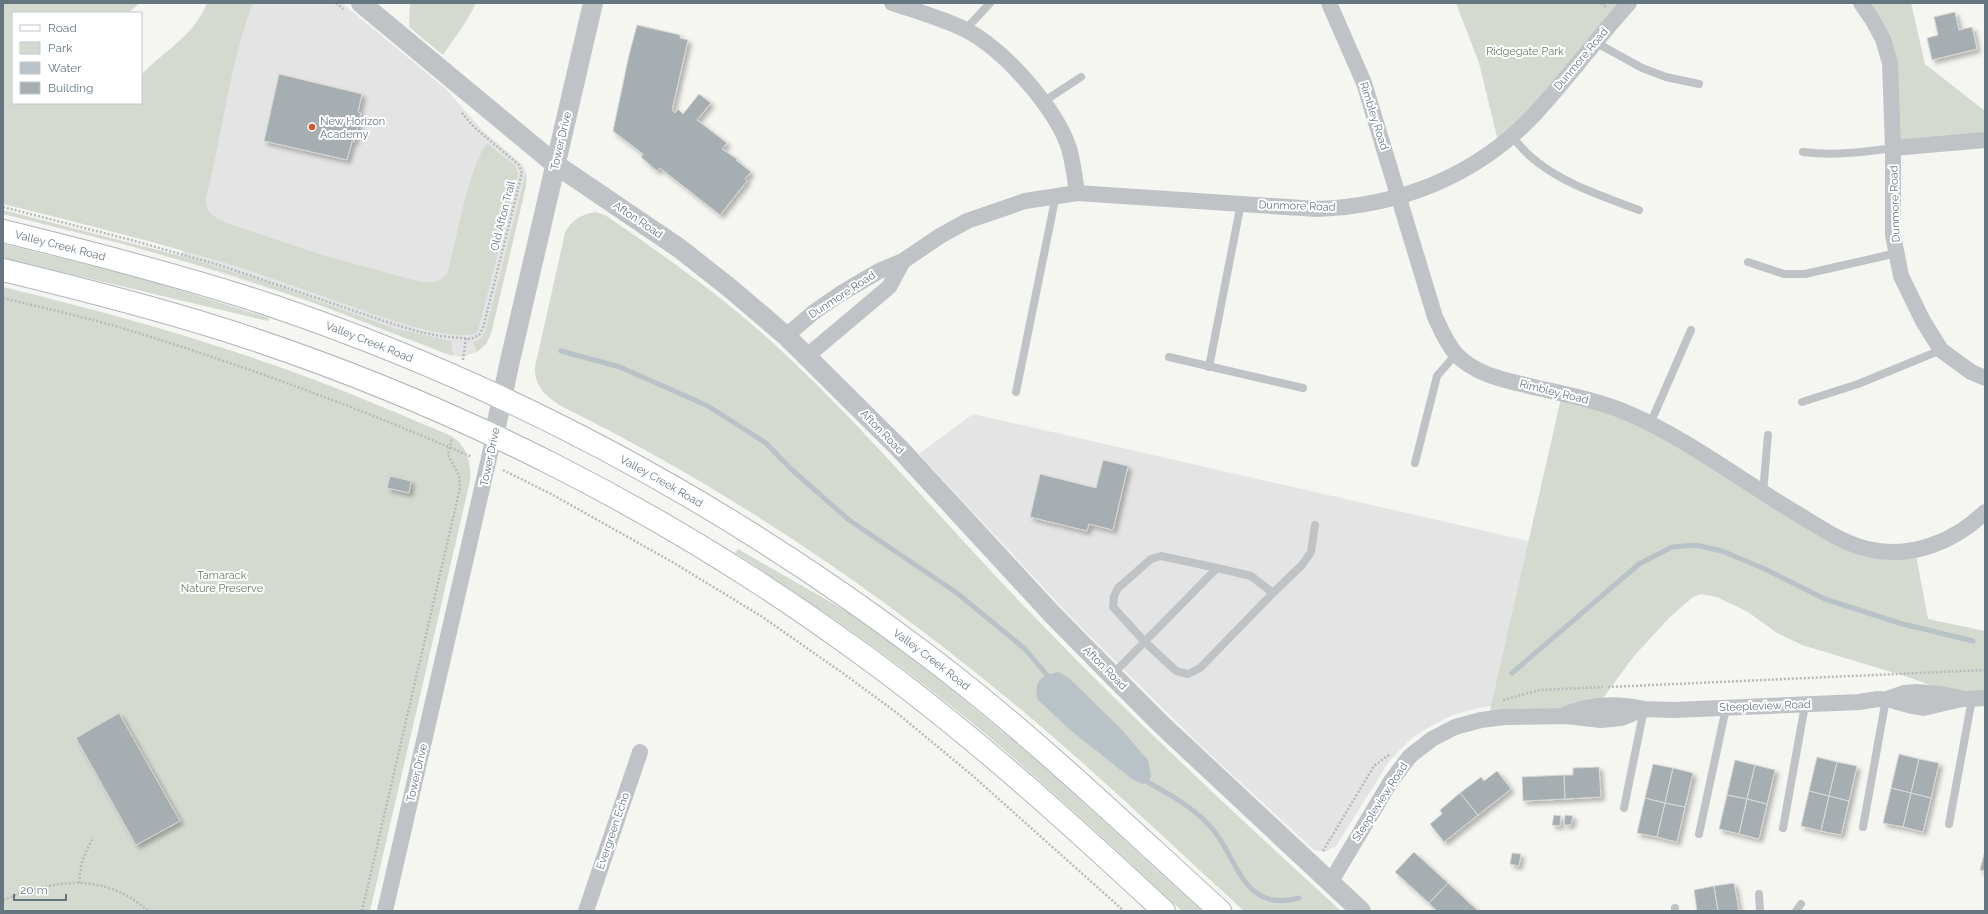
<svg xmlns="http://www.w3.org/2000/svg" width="1988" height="914" font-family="Raleway,sans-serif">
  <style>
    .built { fill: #e3e4e3 }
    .green { fill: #d5dad1 }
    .water { fill: #b8c2c7 }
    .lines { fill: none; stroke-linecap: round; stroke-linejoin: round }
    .stream { stroke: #b8c2c7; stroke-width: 5 }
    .building { fill: #a6aeb2; stroke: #d7d7d5; filter: url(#shadow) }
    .secondary-casing { stroke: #afb5b9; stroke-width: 24 }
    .path { stroke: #b7babc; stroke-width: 2.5; stroke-dasharray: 2 2; stroke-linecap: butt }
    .service { stroke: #bfc3c6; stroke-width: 8 }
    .minor { stroke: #bfc3c6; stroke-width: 16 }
    .tertiary { stroke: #bfc3c6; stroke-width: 20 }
    .secondary { stroke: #fff; stroke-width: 22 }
    .poi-dot { fill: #d65331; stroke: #fff; stroke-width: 1.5 }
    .labels { text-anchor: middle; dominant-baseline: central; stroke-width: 4; stroke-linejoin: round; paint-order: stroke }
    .park-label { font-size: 11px; fill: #697965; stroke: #fff }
    .street-label { font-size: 11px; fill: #667681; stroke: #fff }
    .poi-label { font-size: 11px; fill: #667681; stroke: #fff; text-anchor: start }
  </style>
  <defs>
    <filter id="shadow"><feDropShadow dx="3.5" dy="3.5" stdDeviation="2" flood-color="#0004"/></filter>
  </defs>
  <rect width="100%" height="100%" fill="#f5f5f2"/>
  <path class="built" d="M241 3H342L446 89 481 129 523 165 527 176 526 186 490 336 486 344 477 352 463 357 446 354 317 304 181 260Z
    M973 414 1529 541 1492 704 1497 705 1478 708 1453 715 1429 727 1412 738 1390 760 1336 846 1325 852 1314 850 1201 746 1118 664 1069 615 919 454Z"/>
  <path class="green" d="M3 3H140L128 13H13V103H141V75C165 50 194 36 207 3H253C229 66 223 133 206 198 205 213 214 217 227 223L322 255 421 282C432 283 443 282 448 271 458 235 467 172 487 143L515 166 518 174 478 331C464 346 384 318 365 311 326 298 287 283 248 270 167 245 85 224 3 204Z
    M410 3H476L467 20 443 55 409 27Z
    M1456 3H1629L1499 145 1479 63Z
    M1861 3H1911L1925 64 1985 111V140L1893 148 1890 63Z
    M526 173V186L491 334 486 344 477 352 473 342 481 339 485 332Z
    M3 210 185 257 263 281 393 328 451 341 453 356 317 304 239 277 123 244 3 214Z
    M596 212 605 215C662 254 720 295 772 342 862 424 940 519 1025 607 1126 713 1233 812 1341 911H1244C1164 838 1086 762 1002 694 866 582 720 485 563 407 547 397 534 387 535 367L565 233C570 221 583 213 596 212Z
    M3 244 138 277 269 318 268 321 3 258Z
    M3 287C94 309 185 334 274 365 333 386 391 410 449 435 466 443 472 463 470 481L370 911H3Z
    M1562 394 1606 406 1833 535 1915 550 1928 619 1985 631V698L1966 699 1911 678 1802 645 1777 633 1748 612 1717 597 1701 594 1693 597 1670 617 1634 656 1598 705 1488 719Z
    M738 549 855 616 939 679 1039 762 1202 911H1182C1116 850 1051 789 982 731 904 666 821 608 735 553Z"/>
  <path class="water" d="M1058 672 1069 678 1121 729 1148 760 1151 776 1149 783 1142 784 1132 779 1069 729 1037 699C1035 679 1040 677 1058 672Z"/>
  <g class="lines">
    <path class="stream" d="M561 351 620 367 708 406 766 443 791 469 849 520 957 593 1025 649 1047 675
      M1512 673 1639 564 1672 547 1696 545 1722 551 1765 569 1825 599 1899 623 1973 641
      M1149 783C1171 795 1192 807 1209 825 1238 855 1241 914 1299 898"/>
  </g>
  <path class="building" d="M1955 12 1959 30 1972 27 1977 49 1932 60 1927 38 1938 35 1934 17Z
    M637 25 680 35V38L688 40 672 110 675 113 678 109 683 114 699 94 711 103 697 120 727 143 722 149 737 159 736 160 751 172 745 179 747 181 720 215 660 168 657 171 641 157 643 154 613 131 629 55Z
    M279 74 362 94 358 112 361 113 354 142 352 141 347 160 264 141Z
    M1103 460 1128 466 1113 530 1089 524 1087 531 1030 517 1040 474 1096 488Z
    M390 476 411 481 409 493 387 488Z
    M119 713 180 821 136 845 76 738Z
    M1899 754 1919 759 1911 793 1891 788Z
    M1817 757 1837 762 1829 796 1809 791Z
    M1919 759 1939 763 1931 798 1911 793Z
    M1735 760 1755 765 1747 799 1727 795Z
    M1837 762 1857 766 1849 801 1829 796Z
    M1653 764 1673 768 1665 803 1645 798Z
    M1755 765 1775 770 1767 804 1747 799Z
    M1599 767 1601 797 1565 799 1564 775H1573V768Z
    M1673 768 1693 773 1685 807 1665 803Z
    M1497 771 1511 789 1478 815 1460 793 1481 777 1484 781Z
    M1564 775 1565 799 1523 801 1522 777Z
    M1891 788 1911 793 1903 827 1883 823Z
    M1809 791 1829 796 1821 831 1801 826Z
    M1460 793 1478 815 1444 842 1430 824 1442 814 1440 810Z
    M1911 793 1931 798 1923 832 1903 827Z
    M1727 795 1747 799 1739 834 1719 829Z
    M1829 796 1849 801 1841 835 1821 831Z
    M1645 798 1665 803 1657 837 1637 833Z
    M1747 799 1767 804 1759 839 1739 834Z
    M1665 803 1685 807 1677 842 1657 837Z
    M1554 815 1561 816 1560 826 1552 825Z
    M1565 815 1573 816 1571 825H1564Z
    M1985 850V871L1980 870Z
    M1414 852 1448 883 1429 903 1395 872Z
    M1512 853 1521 854 1519 866 1510 864Z
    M1448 883 1478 911H1437L1429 903Z
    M1734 883 1739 911H1718L1714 886Z
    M1714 886 1718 911H1697L1694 890Z"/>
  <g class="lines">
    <g class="secondary-casing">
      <g id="secondary">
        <path id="s1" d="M3 231C93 253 182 276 270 305 504 384 723 502 920 650 1026 729 1122 822 1220 911"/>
        <path d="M3 270C78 288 152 307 225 330 450 402 664 510 855 649 965 728 1065 819 1164 911"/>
      </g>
    </g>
    <path class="path" d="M336 3 343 9
      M1601 3 1606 7
      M3 207 131 240 219 265 390 323 420 332 440 336 471 339 479 335 483 328 522 173 519 165 475 128 461 112
      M3 298C48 309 94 319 138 333 251 368 364 410 472 457
      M463 360 466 338
      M503 470 553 495 674 563 761 616 844 674 897 713 973 776 1124 911
      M1608 687 1985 670
      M1503 700 1540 690 1603 687
      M1323 851 1374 766 1390 754
      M79 883 82 861 93 837
      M3 900C54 880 104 871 148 911
      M362 911 460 488 459 475 448 455 452 438"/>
    <path class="service" d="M965 30 990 3
      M1595 42 1642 68 1666 77 1699 84
      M1043 102 1081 77
      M1511 136C1517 142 1523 150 1530 156 1560 183 1602 196 1639 210
      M1803 152C1834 156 1863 152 1893 148
      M1748 262 1784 274H1805L1897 253
      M1169 357 1303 388
      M1209 367 1241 203
      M1016 392 1056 195
      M1802 402 1858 384 1941 350
      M1650 424 1691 330
      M1415 463 1437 376 1456 354
      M1763 493 1768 435
      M1273 593 1302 565 1311 552 1315 525
      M1112 675 1217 568 1251 576 1273 593 1200 668 1188 674 1176 671 1145 642 1113 607 1114 596 1118 588 1151 559 1161 556 1217 568
      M1624 808 1644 709
      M1949 824 1972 699
      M1863 827 1886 699
      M1783 828 1805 705
      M1699 834 1726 708
      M1759 894 1760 911
      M1675 908V911
      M1796 911 1801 904"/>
    <path class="minor" d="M892 3C916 11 941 18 964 29 1003 48 1055 107 1069 148 1073 162 1075 178 1077 193
      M1329 3 1364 83 1435 317C1441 330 1446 342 1455 353 1475 376 1510 381 1538 388 1568 395 1601 401 1630 414 1687 439 1742 481 1796 513 1820 527 1844 545 1872 550 1914 558 1955 541 1985 512
      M1861 3 1872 19 1883 39 1890 63 1893 148V235L1901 276 1923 321 1941 350 1971 372 1985 378
      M1893 148 1985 140
      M786 336 814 312 840 294 879 271 903 261 940 236 967 221 1025 201 1077 193 1317 209C1399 206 1474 177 1532 117 1566 81 1595 40 1629 3
      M807 356 889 287 903 261
      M1887 699 1904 693 1916 692 1941 694 1966 699 1985 698
      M1566 714C1593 704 1616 703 1644 709
      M1330 883 1391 781 1410 756 1432 739 1455 727 1481 720 1505 717 1566 716 1601 720 1621 718 1644 709 1673 710 1859 702 1878 699 1891 700 1912 706 1923 708 1962 699
      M385 911 494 436
      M586 911 640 752"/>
    <path class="tertiary" d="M361 3 555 164 679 248 731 289 786 336 899 448 1051 613 1112 675 1162 725 1361 911
      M494 436 509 365 593 3"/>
    <use href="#secondary" class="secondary"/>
  </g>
  <circle class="poi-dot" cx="312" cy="127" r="4"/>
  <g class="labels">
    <g class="park-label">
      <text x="1525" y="51">Ridgegate Park</text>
      <text x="222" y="575">Tamarack<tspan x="222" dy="13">Nature Preserve</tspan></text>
    </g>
    <g class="street-label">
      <text transform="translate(1581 59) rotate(-50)">Dunmore Road</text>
      <text transform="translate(1374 116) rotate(72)">Rimbley Road</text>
      <text transform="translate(561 141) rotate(-77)">Tower Drive</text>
      <text transform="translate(1895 204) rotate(-92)">Dunmore Road</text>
      <text transform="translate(1297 206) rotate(2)">Dunmore Road</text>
      <text transform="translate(503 216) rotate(-76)">Old Afton Trail</text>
      <text transform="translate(638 220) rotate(34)">Afton Road</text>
      <text stroke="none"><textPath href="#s1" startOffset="59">Valley Creek Road</textPath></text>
      <text transform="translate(842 295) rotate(-33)">Dunmore Road</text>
      <text stroke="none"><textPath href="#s1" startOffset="383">Valley Creek Road</textPath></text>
      <text transform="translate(1554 392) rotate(14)">Rimbley Road</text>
      <text transform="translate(882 432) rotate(46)">Afton Road</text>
      <text transform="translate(490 457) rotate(-78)">Tower Drive</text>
      <text stroke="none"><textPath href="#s1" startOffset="707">Valley Creek Road</textPath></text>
      <text stroke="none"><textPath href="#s1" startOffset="1031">Valley Creek Road</textPath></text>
      <text transform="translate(1105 668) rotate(45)">Afton Road</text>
      <text transform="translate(1765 706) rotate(-2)">Steepleview Road</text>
      <text transform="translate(417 773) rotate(-77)">Tower Drive</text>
      <text transform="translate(1380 802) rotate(-57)">Steepleview Road</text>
      <text transform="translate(613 831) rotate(-71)">Evergreen Echo</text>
    </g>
    <g class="poi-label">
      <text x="320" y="121">New Horizon<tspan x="320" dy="13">Academy</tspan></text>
    </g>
  </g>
  <rect width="1988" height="914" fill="none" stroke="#667681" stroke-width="8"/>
  <rect x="12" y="12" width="130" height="92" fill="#ffffff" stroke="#c2c8cd"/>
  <rect x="20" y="25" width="20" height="6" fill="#ffffff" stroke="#c2c8cd"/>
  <text x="48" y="32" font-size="12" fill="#667681">Road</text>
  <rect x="20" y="42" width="20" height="12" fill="#d5dad1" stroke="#c2c8cd"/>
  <text x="48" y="52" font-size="12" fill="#667681">Park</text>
  <rect x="20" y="62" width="20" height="12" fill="#b8c2c7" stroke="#c2c8cd"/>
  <text x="48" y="72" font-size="12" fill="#667681">Water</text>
  <rect x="20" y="82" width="20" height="12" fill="#a6aeb2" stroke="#c2c8cd"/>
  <text x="48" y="92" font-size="12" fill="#667681">Building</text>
  <path d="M14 894v6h52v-6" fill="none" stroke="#667681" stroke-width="2"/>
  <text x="20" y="894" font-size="12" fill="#667681" stroke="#ffffff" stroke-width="3" paint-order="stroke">20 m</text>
</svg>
